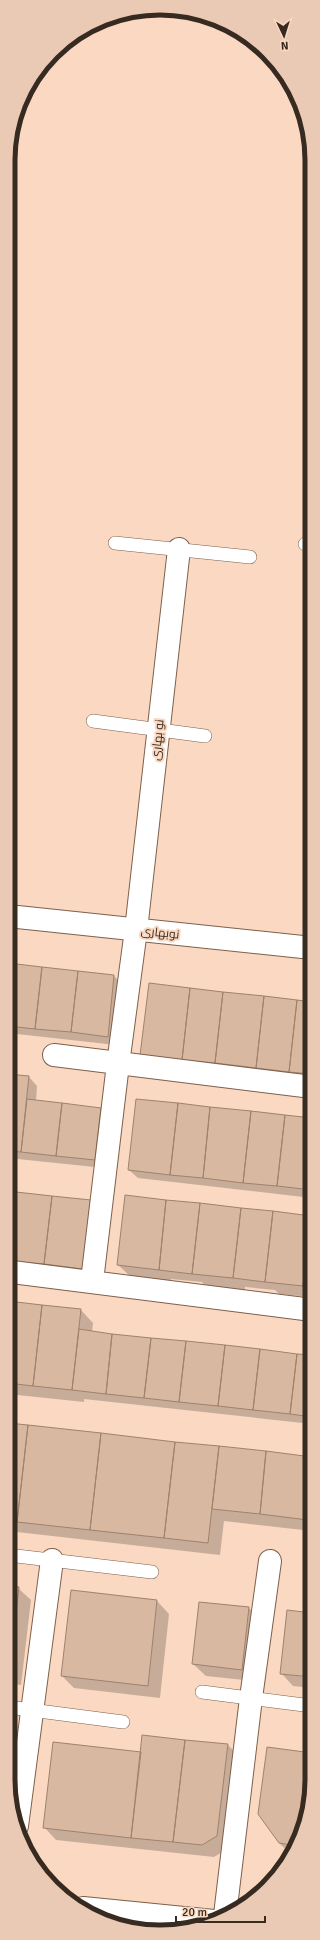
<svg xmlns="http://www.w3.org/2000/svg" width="320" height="1940" font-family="Signika,Cairo,sans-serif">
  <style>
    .shadow { fill: #0003 }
    .building { fill: #d8b8a1; stroke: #a0826c }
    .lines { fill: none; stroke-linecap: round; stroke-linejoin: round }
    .lane-casing { stroke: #7d604c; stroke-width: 14 }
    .street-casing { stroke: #7d604c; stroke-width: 24 }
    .secondary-casing { stroke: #7d604c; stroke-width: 24 }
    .path { stroke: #b39987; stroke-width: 2.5; stroke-dasharray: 4 2; stroke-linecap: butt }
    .lane { stroke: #fff; stroke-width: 13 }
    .street { stroke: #fff; stroke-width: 22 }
    .secondary { stroke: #fff; stroke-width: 22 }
    .labels { text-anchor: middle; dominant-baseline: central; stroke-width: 4; stroke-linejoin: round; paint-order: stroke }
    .street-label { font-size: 12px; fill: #362a21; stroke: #fad8c1 }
    .rim { fill: none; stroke: #362a21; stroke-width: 5 }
  </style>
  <rect width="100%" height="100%" fill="#fad8c1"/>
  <path class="shadow" d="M8 964 114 976 123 985 116 1045 8 1033Z
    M312 1002V1081L150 1064Z
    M8 1075 29 1077 37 1086 36 1101 101 1109 109 1117 104 1168 8 1158Z
    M312 1119V1198L138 1178 129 1170Z
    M8 1192 91 1277 8 1268Z
    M312 1217V1297L279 1294 275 1290 245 1287V1290L205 1286 202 1282 171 1279V1282L131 1277 118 1265Z
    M8 1302 81 1310 93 1323 92 1332 312 1356V1424L84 1399V1402L8 1394Z
    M8 1424 312 1457V1531L224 1521 220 1555 8 1531Z
    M8 1587 18 1588 31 1600 21 1685 8 1683Z
    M72 1592 157 1601 169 1614 160 1698 74 1688 62 1676Z
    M249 1608 261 1620 254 1681 206 1676 193 1664Z
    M281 1673 312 1678V1688L293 1686Z
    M228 1745 240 1757 229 1848 214 1857 56 1840 44 1827 141 1753Z
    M312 1790 296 1847 291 1854 279 1843Z"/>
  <path class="building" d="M8 963 42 967 35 1029 8 1026Z
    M42 967 78 971 71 1032 35 1029Z
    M78 971 114 975 108 1037 71 1032Z
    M149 983 190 988 182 1060 140 1055Z
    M190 988 223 992 215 1063 182 1060Z
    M223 992 264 996 256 1068 215 1063Z
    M264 996 297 1000 289 1072 256 1068Z
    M297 1000 312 1002V1074L289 1072Z
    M8 1074 29 1076 21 1152 8 1151Z
    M27 1099 62 1103 56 1156 21 1152Z
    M136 1099 178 1103 170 1175 128 1170Z
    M62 1103 101 1108 95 1160 56 1156Z
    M178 1103 210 1107 203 1178 170 1175Z
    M210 1107 251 1111 243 1183 203 1178Z
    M251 1111 285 1115 277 1186 243 1183Z
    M285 1115 312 1118V1190L277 1186Z
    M8 1191 16 1192 8 1261Z
    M16 1192 52 1196 44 1264 8 1261Z
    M125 1195 166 1200 159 1270 117 1265Z
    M52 1196 91 1200 83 1269 44 1264Z
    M166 1200 200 1203 192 1274 159 1270Z
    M200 1203 241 1208 233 1278 192 1274Z
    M241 1208 273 1211 265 1282 233 1278Z
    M273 1211 311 1216 303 1286 265 1282Z
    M311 1216H312V1287L303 1286Z
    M8 1301 42 1305 33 1386 8 1383Z
    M42 1305 81 1309 72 1390 33 1386Z
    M79 1329 112 1334 106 1394 72 1390Z
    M112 1334 151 1338 144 1398 106 1394Z
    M151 1338 186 1341 179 1402 144 1398Z
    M186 1341 225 1345 218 1406 179 1402Z
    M225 1345 260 1349 253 1410 218 1406Z
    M260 1349 297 1354 290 1414 253 1410Z
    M297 1354 312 1355V1417L290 1414Z
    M8 1423 28 1425 17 1522 8 1521Z
    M28 1425 101 1433 90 1530 17 1522Z
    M101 1433 175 1442 164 1538 90 1530Z
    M175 1442 219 1446 208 1543 164 1538Z
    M219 1446 266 1451 260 1514 212 1509Z
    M266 1451 312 1457V1488L308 1520 260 1514Z
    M312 1488V1520H308Z
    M8 1586 19 1587 9 1673H8Z
    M71 1590 157 1600 148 1686 61 1676Z
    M199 1602 249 1607 242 1670 192 1664Z
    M287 1610 312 1613V1677L280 1674Z
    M142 1735 185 1740 173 1842 131 1838Z
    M185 1740 228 1744 217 1836 202 1845 173 1842Z
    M53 1742 141 1752 131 1838 43 1828Z
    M267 1747 312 1753V1790L297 1846 279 1843 258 1814Z"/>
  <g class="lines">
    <g class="lane-casing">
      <path id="lane" d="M115 543 250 557
        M305 544 312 545
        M93 721 205 736
        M8 1555 152 1572
        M202 1692 312 1706
        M8 1707 123 1722"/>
    </g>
    <g class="street-casing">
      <path id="street" d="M54 1055 312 1087
        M12 1272 312 1310
        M92 1281 118 1064 136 930 179 549
        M17 1826 52 1560
        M83 1908 214 1921
        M225 1915 251 1698 270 1561"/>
    </g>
    <g class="secondary-casing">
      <path id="secondary" d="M8 916 312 948"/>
    </g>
    <path class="path" d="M8 432 15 433"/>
    <use href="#lane" class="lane"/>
    <use href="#street" class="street"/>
    <use href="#secondary" class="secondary"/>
  </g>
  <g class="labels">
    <g class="street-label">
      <text transform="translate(158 740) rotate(-84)">نو بهاری</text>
      <text transform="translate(160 933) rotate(6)">نوبهاری</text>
    </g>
  </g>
  <path d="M0 0H320V1940H0ZM160 15H160A145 145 0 0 1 305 160V1780A145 145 0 0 1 160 1925H160A145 145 0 0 1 15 1780V160A145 145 0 0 1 160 15Z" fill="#eacab4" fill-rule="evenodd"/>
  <path class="rim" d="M160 15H160A145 145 0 0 1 305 160V1780A145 145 0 0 1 160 1925H160A145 145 0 0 1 15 1780V160A145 145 0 0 1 160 15Z"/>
  <g transform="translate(284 36) rotate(176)" stroke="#fad8c1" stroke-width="3" paint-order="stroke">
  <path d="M0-3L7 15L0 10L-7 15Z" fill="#362a21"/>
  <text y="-6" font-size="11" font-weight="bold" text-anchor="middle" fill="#362a21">N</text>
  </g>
  <path d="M176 1916v6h89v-6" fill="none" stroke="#362a21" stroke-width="2"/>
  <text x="182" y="1916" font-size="12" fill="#362a21" stroke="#fad8c1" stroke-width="3" paint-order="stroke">20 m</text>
</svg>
